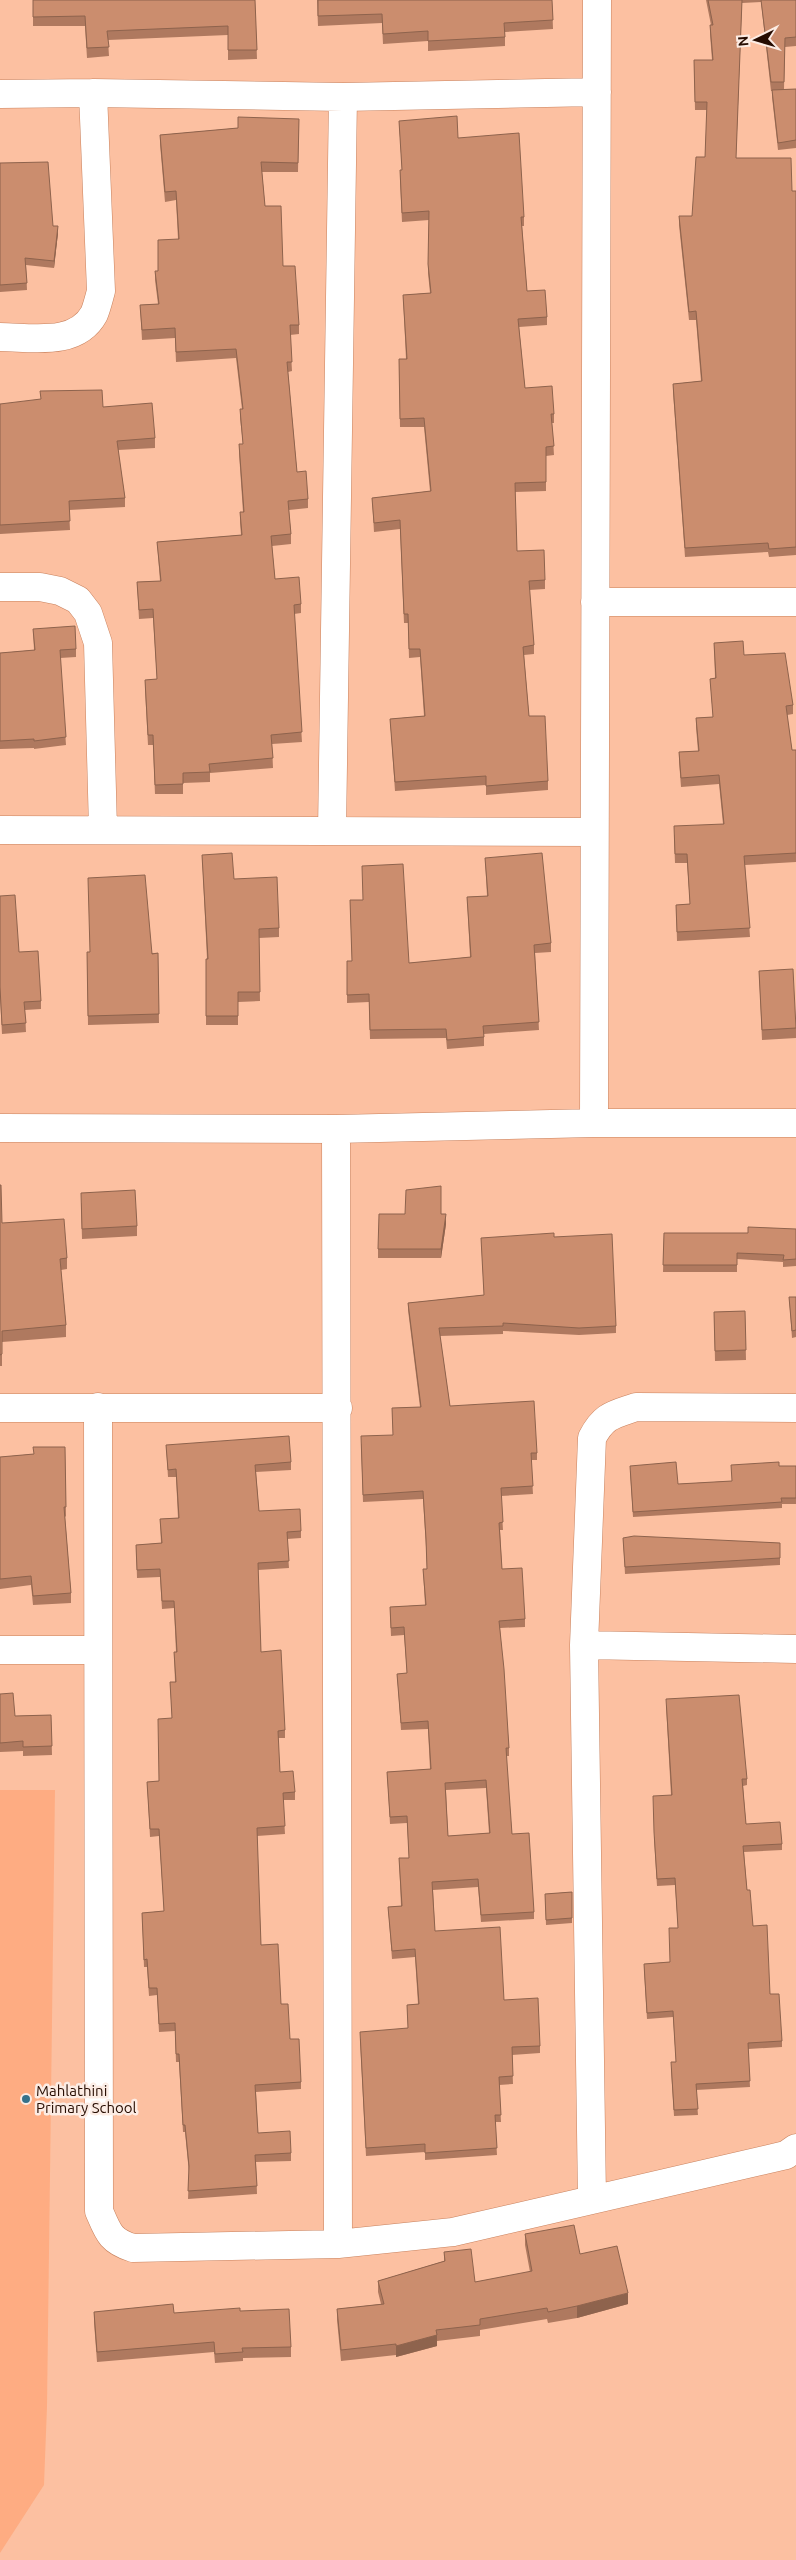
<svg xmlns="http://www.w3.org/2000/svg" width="796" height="2560" font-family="Ubuntu,sans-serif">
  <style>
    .built { fill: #feac82 }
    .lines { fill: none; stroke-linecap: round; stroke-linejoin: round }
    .minor-casing { stroke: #c8815d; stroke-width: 29 }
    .minor { stroke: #fff; stroke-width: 28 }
    .wall { fill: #af795f; fill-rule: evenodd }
    .shaded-wall { fill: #8e634d }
    .building { fill: #cb8d6e; stroke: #8e634d; fill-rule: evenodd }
    .poi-dot { fill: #37718a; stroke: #fcece4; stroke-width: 2 }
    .labels { text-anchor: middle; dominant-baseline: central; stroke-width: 5; stroke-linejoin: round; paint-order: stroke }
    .poi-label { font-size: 15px; fill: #260c01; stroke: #fcece4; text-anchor: start }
  </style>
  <rect width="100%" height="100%" fill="#fcc0a1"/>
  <path class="built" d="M0 1790H55L47 2407 44 2485 0 2553Z"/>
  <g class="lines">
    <g class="minor-casing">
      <path id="minor" d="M0 94 93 93 343 97 597 92
        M0 337C31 337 76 347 94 314 97 307 99 298 101 291L93 93
        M0 587H40L60 591 78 600 88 613 98 643 103 829
        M595 602H796
        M0 830 594 832
        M332 831 343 97
        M594 1123 597 0
        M0 1128 336 1129 594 1123H796
        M336 1129 338 2244
        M98 1407 99 2211C108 2232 110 2241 133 2248L338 2244 453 2232 786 2155 796 2148
        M0 1408H338
        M584 1645 796 1649
        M0 1650H98
        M592 2199 584 1645 592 1438C604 1415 613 1415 636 1407L796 1408"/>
    </g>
    <use href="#minor" class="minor"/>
  </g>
  <path class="wall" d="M33 0H255L257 59 228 60V35L108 40 109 56 87 58 85 26H33Z
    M317 0H552L553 29 505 32V46L428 51V41L383 44 382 23 318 26Z
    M706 0H796V46L785 47 784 89H796V148L778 150 772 97V91H771L761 2 742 3 736 158 792 191H796V555L769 557 768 552 685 557 673 392V384L701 381 696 320H689L679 225V216H692L705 157 707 110H695L694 60H712L710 34V25H711Z
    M299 119 298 172H262L265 206 283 266 299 325V334L290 335 292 371 288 372 297 472 308 499V508L289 510 291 534V544L272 546 275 579 301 604V613L294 614 302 742 272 744 273 768 210 773V782L183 783V794H155L153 745H148L145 689V680L157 679 153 618 139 619 137 582 160 581 157 542 241 535 240 522V512H243L239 453V444H243L240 418V409H242L236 358 176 362 175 338 142 340 140 305 158 304 155 280V271H158L178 239 176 200 165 202 160 144V135L238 128Z
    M399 121 458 138 524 217V226H522L527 291 547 317V325L519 327 525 388 554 414V423H552L554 455 546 456V491L515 492 517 551 545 580V589L529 590 534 645V654L524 655 529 716 548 781V790L486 795V785L395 791 390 719 424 716 420 657 409 658 408 623H404L400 529 374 532 372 498 430 491 424 427H400L399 359H406L403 295 430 293 428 273 429 220 402 222 400 179V170H402Z
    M0 163 53 226 58 233 54 268 26 265 27 290 0 292Z
    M0 404 103 407 155 438V448L118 450 125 498V507L69 510 70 530 0 534Z
    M33 629 76 649V657L60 658 66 745 34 749V748L0 749V653L34 650Z
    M714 643 744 655 793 705V714L787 715 792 750H796V862L745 865 750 937 677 941 676 905 690 904 687 863H675L674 835 723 824 719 784 681 787 679 761V752L698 751 696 727V718L713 717 710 679 715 678Z
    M202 855 234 879 279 928V937L259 938 260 1001 238 1002V1025H206V959H207Z
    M485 858 551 943V952L535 953 539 1030 484 1034V1046L447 1049 446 1038 370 1039 369 1002 347 1003V961H352L350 900H363L409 963 470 957 467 897 487 896Z
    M0 896 19 952 41 1001V1009L25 1010 26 1032 2 1034 0 996Z
    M87 952 158 953 159 1023 88 1025Z
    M759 971 796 1028V1038L762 1040Z
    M0 1185 2 1223 67 1258V1269L61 1270 66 1325V1337L2 1342V1366H0Z
    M81 1203 137 1226V1236L82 1239Z
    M441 1214 446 1224 441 1258H378V1249Z
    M796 1229V1266L783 1267V1262L737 1259V1272H663L664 1233H748Z
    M554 1237 616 1326V1333L579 1335 503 1331V1334L440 1336 450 1406 537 1453V1460H531L533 1494 501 1496 503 1530H500L502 1569 525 1619V1627L500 1628 509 1748V1756H506L512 1834 534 1912V1919L481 1922 478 1887 433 1890 435 1931 504 2000 540 2046V2053L512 2055 513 2084 499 2085 501 2122H495L497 2155 425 2160V2152L366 2156 360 2039 408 2028 407 2005 418 2004 415 1957 392 1959 388 1907 401 1906 399 1858H409L407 1823 390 1824 387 1772 430 1769 428 1729 401 1730 397 1674 407 1673 404 1635 391 1636 390 1614V1607L425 1605 423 1569H427L426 1547 423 1499 363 1502 361 1444 393 1435 392 1408 420 1407 408 1310V1303L484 1295 481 1238ZM486 1788 489 1833 448 1836 446 1790Z
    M789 1297H796V1337L792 1338Z
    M745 1311 746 1360 715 1361 714 1312Z
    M166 1445 291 1462V1470L256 1472 259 1511 301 1531V1538L287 1539 289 1568 258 1570 261 1652 285 1730V1738H278L280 1772 295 1792V1800H283L285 1834 257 1836 261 1945 281 2004 301 2082V2089L256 2092 258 2133 291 2153V2161L256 2162 257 2194 188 2199 189 2173 185 2132H183L179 2062H176L175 2031 159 2032 157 1995 149 1996 147 1967H144L142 1913 164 1911 159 1836 150 1837 147 1782 159 1781 172 1718 170 1682H175L174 1652H176L174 1608 162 1609 160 1577 137 1578 136 1545 161 1543 160 1519 178 1518 176 1477H168Z
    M65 1447 66 1516 65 1517 71 1593V1603L33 1605 31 1585 0 1589V1457L34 1454Z
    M779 1466H796V1504H782V1508L633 1517 630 1471 678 1484 732 1481Z
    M623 1538 780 1543V1565L625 1574Z
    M0 1694 15 1716 51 1715 52 1755 23 1756V1751L0 1752Z
    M666 1705 747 1779V1785L743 1786 746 1824 782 1844V1850L744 1852 747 1890 753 1926 782 2041V2047L748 2049 750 2087 696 2090 698 2115 674 2116 671 2069 676 2062 673 2017 647 2019 644 1970V1964L670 1962 678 1928 675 1885 657 1886 654 1838 671 1795Z
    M572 1892V1923L546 1925 545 1894Z
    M525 2234 580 2254 628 2304 577 2318 548 2323 547 2319 480 2330V2336L437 2341V2346L396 2357V2355L341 2361 337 2320V2309L381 2304 378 2292V2281L444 2261V2252L475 2282 530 2272 525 2245Z
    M240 2311 291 2347V2357L243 2358V2361L215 2363 214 2352 97 2362 94 2322V2312L174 2313Z"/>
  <path class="shaded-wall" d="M58 226V233L54 268V261Z
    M446 1214V1224L441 1258V1249Z
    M628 2293V2304L577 2318V2306Z
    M437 2335V2346L396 2357V2346Z"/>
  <path class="building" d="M33 0H255L257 50H228V26L107 31 109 47 87 48 85 16 33 17Z
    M318 0H552L553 20 504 23 505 37 428 41V31L383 34 382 14 318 16Z
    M708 0H742L736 158H791L792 191H796V547L769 549 768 543 685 548 673 384 702 381 696 311 689 312 679 216H692L696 157H705L707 102H695L694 60H713L710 25H713Z
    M761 0H796V37L785 38 784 82H771Z
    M796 89V140L778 143 772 90Z
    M457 116 458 138 519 133 524 217H521L527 291 545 290 547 317 518 319 525 388 552 386 554 414H551L554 446 546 447V482L515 483 517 551 544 550 545 580 529 581 534 645 523 647 529 716H545L548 781 486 786V776L395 782 390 719 425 716 420 649H409L408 614H404L400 520 374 523 372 498 431 491 424 418 400 419 399 359H407L403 295 431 293 428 264 429 211 402 213 400 170H402L399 121Z
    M238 117 299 119 298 163 261 162 265 206H281L283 266H295L299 325H290L292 362H287L297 472 306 471 308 499 288 501 291 534 271 536 275 579 299 577 301 604 294 605 302 732 271 735 273 758 209 764 210 772 183 773V784L155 785 153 735H148L145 680 157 679 153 609 139 610 137 582 161 581 157 542 242 535 240 512H244L239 444H243L240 409H243L236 349 176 352 175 328 142 330 140 305 159 304 155 271H158V240L179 239 176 191 165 192 160 135 238 128Z
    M48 162 53 226H58L54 261 25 258 27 283 0 285V163Z
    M102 390 103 407 152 403 155 438 117 441 125 498 69 501 70 521 0 525V404L41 399 40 391Z
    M75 626 76 649 60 650 66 737 34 741V739L0 741V653L35 650 33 629Z
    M743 641 744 655 785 653 793 705 786 706 792 750H796V853L744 856 750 928 677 932 676 905 690 904 687 854H675L674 826 724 824 719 775 681 778 679 752 699 751 696 718 713 717 710 679 716 678 714 643Z
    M232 853 234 879 277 877 279 928 259 929 260 992H238V1016H206V959H208L202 855Z
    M542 853 551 943 534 945 539 1022 483 1026 484 1037 447 1040 446 1029 370 1030 369 994 347 995V961H352L350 900H363L362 866 403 864 409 963 471 957 467 897 488 896 485 858Z
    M145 875 152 954 158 953 159 1014 88 1016 87 952H90L88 878Z
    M15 895 19 952 38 951 41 1001 24 1002 26 1023 2 1025 0 987V896Z
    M793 969 796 1028 762 1030 759 971Z
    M0 1185H1L2 1223 64 1219 67 1258 60 1259 66 1325 2 1331V1354L0 1355Z
    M441 1186V1214H446L441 1249H378L379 1214H405L406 1190Z
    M135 1190 137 1226 82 1229 81 1193Z
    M748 1227 796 1229V1259L783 1260 784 1255 737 1253V1265H663L664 1233H748Z
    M554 1233V1237L612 1234 616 1326 579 1328 503 1323V1326L439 1328 450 1406 534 1401 537 1453H531L533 1486 501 1488 503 1522 499 1523 502 1569 522 1568 525 1619 499 1621 504 1669 509 1748H506L512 1834 529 1833 534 1912 481 1915 478 1879 432 1882 435 1931 500 1927 504 2000 538 1998 540 2046 512 2047 513 2076 499 2077 501 2115H495L497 2148 425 2153V2144L366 2148 360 2032 408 2028 407 2005 419 2004 415 1949 392 1951 388 1907 402 1906 399 1858H409L407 1816 390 1817 387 1772 431 1769 428 1721 401 1723 397 1674 407 1673 404 1627 391 1628 390 1607 426 1605 423 1569H427L426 1539 423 1491 363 1495 361 1436 393 1435 392 1408 421 1407 408 1303 484 1295 481 1238ZM486 1780 490 1833 448 1836 445 1783Z
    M789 1297H796V1330L792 1331Z
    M745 1311 746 1350 715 1351 714 1312Z
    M289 1436 291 1462 255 1465 259 1511 300 1509 301 1531 287 1532 289 1561 258 1563 261 1652 281 1650 285 1730 278 1731 280 1772 293 1771 295 1792 283 1793 285 1826 257 1828 261 1945 278 1944 281 2004H288L290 2039H299L301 2082 255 2085 258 2133 290 2131 291 2153 255 2155 257 2186 188 2191 189 2166 185 2125H183L179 2054H176L175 2023 159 2024 157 1988H149L147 1959 144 1960 142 1913 164 1911 159 1829H150L147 1782 159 1781 158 1719 172 1718 170 1682H176L174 1652H177L174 1601H162L160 1569 137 1570 136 1545 162 1543 160 1519 179 1518 176 1469 168 1470 166 1445Z
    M33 1447H65L66 1507H64L71 1593 33 1596 31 1576 0 1579V1457L34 1454Z
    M676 1462 678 1484 732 1481 731 1465 779 1462V1466H796V1498H781L782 1502 633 1512 630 1466Z
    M634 1536 780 1543V1558L625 1567 623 1538Z
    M13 1693 15 1716 51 1715 52 1746 23 1747V1741L0 1743V1694Z
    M739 1695 747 1779H742L746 1824 780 1822 782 1844 743 1846 747 1890H750L753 1926 767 1925 770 1994H779L782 2041 748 2043 750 2081 696 2084 698 2109 674 2110 671 2062H676L673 2011 647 2013 644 1964 670 1962 669 1928H678L675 1878 657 1879 654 1832 653 1796 672 1795 666 1699Z
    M572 1892V1918L546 1920 545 1894Z
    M574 2225 580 2254 617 2246 628 2293 577 2306 548 2312 547 2308 480 2319V2325L436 2330 437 2335 396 2346V2344L341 2350 337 2309 384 2304 378 2281 445 2261 444 2252 471 2249 475 2282 532 2271 525 2234Z
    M173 2304 174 2313 240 2308V2311L289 2309 291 2347 242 2348 243 2352 215 2354 214 2342 97 2352 94 2312Z"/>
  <circle class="poi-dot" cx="26" cy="2099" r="5"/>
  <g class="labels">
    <g class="poi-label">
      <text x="36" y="2090">Mahlathini<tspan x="36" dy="17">Primary School</tspan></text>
    </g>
  </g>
  <g transform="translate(756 40) rotate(265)" stroke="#fcece4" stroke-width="4" paint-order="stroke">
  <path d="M0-4L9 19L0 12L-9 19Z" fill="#260c01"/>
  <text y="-8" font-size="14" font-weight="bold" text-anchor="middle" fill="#260c01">N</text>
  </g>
</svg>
